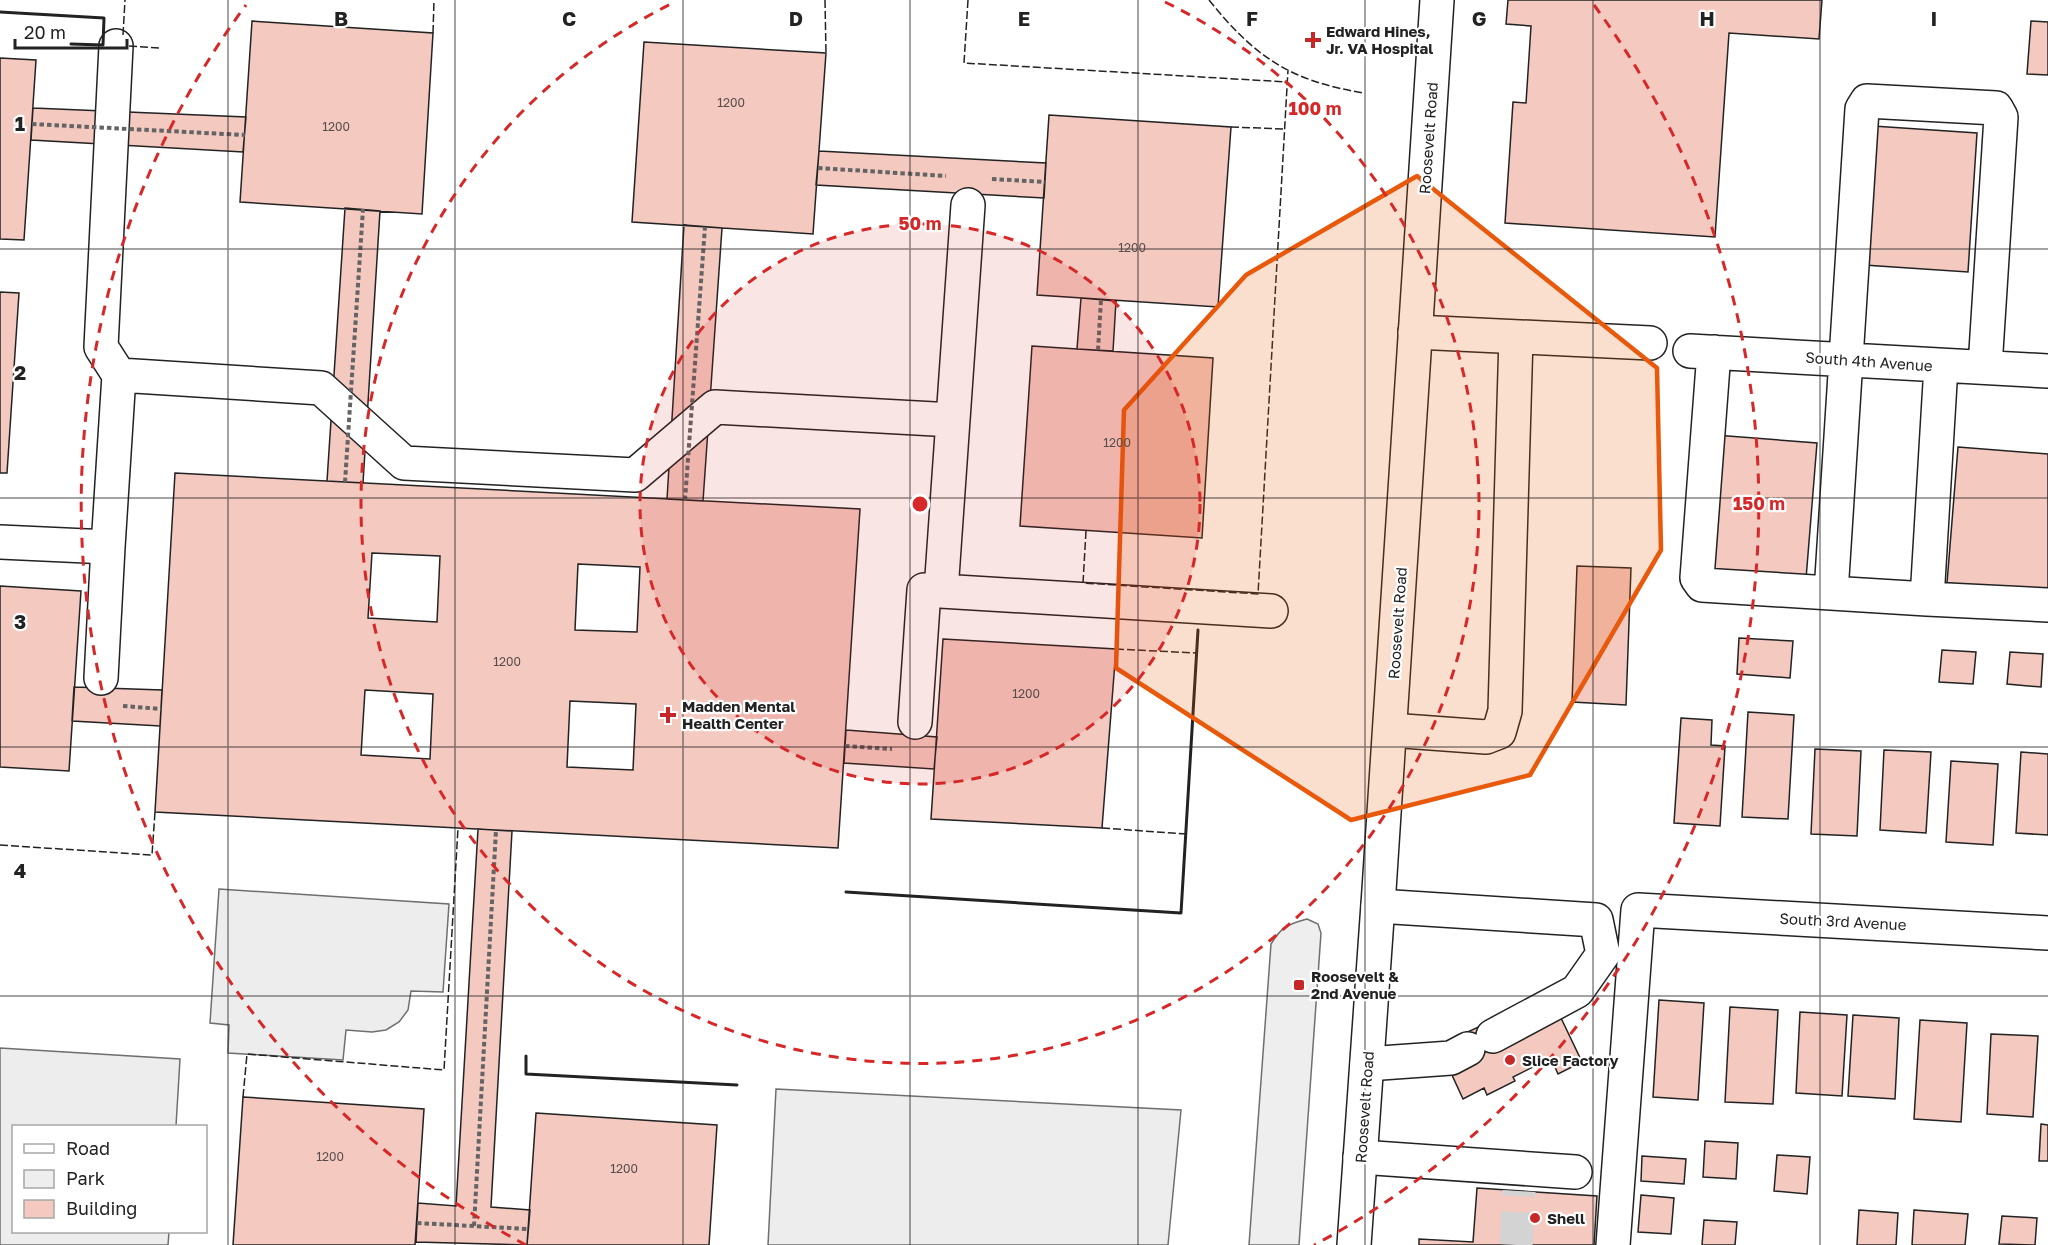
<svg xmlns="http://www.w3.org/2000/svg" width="2048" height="1245" font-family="'Golos Text',sans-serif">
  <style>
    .green { fill: #eee; stroke: #6f6f6f; stroke-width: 1.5 }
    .parking { fill: #ededed; stroke: #6f6f6f; stroke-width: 1.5 }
    .building { fill: #f3c9c0; stroke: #222; stroke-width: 1.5; fill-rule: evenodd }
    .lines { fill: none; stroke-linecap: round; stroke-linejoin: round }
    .minor-tunnel { stroke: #d3d3d3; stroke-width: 33; stroke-dasharray: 33 16; stroke-linecap: butt }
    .minor-casing { stroke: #222; stroke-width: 36 }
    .major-casing { stroke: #222; stroke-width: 36 }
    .path { stroke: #646464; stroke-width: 4; stroke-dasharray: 4.5 3; stroke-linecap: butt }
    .minor { stroke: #fff; stroke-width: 33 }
    .major { stroke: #fff; stroke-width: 33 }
    .path-bridge { stroke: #646464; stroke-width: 4; stroke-dasharray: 4.5 3; stroke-linecap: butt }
    .fence { stroke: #222; stroke-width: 1.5; stroke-dasharray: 8 3; stroke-linecap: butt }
    .wall { stroke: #222; stroke-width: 3 }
    .marked { fill: #e8590c; fill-opacity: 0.2; stroke: #e8590c; stroke-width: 4.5; stroke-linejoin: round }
    .grid { fill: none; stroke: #222; stroke-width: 1.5; stroke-opacity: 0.55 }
    .ring { fill: none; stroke: #d62828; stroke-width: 3; stroke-dasharray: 10 8 }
    .poi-dot { fill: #c62828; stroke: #fff; stroke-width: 2 }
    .labels { text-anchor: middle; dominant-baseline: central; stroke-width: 4.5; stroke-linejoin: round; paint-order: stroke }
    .number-label { font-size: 12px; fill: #564c4a }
    .poi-label { font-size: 15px; font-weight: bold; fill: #222; stroke: #fff; text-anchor: start }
    .street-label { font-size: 15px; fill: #222; stroke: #fff }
    .grid-label { font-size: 20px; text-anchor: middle; font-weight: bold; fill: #222; stroke: #fff; stroke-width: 4.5; stroke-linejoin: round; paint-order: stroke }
    .centre { fill: #d62828; stroke: #fff; stroke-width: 3 }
    .ring-label { font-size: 18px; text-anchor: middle; font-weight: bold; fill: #d62828; stroke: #fff; stroke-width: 4.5; stroke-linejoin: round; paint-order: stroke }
  </style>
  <rect width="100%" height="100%" fill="#fff"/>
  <path class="green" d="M1307 919 1318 924 1321 933 1299 1245H1249L1271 944C1281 927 1288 924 1307 919Z"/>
  <path class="parking" d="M219 889 449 904 443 992 411 991 408 1010 399 1022 386 1030 372 1032 346 1030 343 1060 228 1053 229 1025 210 1023Z
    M0 1048 180 1059 176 1126H14V1232H169L168 1245H0Z
    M776 1089 1181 1110 1168 1245H768Z"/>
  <path class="building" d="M1508 0H1822L1819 39 1729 33 1715 237 1505 223 1513 102 1526 103 1531 26 1506 24Z
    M252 21 433 33 422 214 240 202Z
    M2031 21 2048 22V75L2027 74Z
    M644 42 826 53 813 234 632 222Z
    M0 58 36 60 24 240 0 239Z
    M33 108 246 117 243 152 31 140Z
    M1049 115 1231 127 1218 307 1037 295Z
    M1873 126 1977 133 1968 272 1864 265Z
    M819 151 1046 163 1044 198 816 185Z
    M345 208 380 211 363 483 327 481Z
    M684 225 722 228 703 501 667 499Z
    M0 292 19 293 7 473H0Z
    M1081 298 1116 301 1113 351 1077 349Z
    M1032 346 1213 358 1202 538 1020 526Z
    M1715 435 1817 443 1806 579 1704 571Z
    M1958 447 2048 454V591L1947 583Z
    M175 473 860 509 838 848 155 812ZM372 553 440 556 437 622 368 618ZM578 564 640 567 637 632 575 630ZM365 690 433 694 430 759 361 755ZM570 701 636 704 633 770 567 767Z
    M1577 566 1631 568 1626 705 1572 702Z
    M0 586 81 591 69 771 0 767Z
    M1739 638 1793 641 1790 678 1737 674Z
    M943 639 1116 649 1102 828 931 819Z
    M1942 650 1976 652 1973 684 1939 682Z
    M2010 652 2043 654 2041 687 2007 684Z
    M74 687 162 690 160 726 72 721Z
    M1748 712 1794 715 1788 819 1742 817Z
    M1681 718 1712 720 1711 745 1725 746 1720 826 1674 823Z
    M846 730 937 737 934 769 844 763Z
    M1815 749 1861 751 1857 836 1811 834Z
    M1884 750 1931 752 1926 833 1880 830Z
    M2021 752 2048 754V835L2016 833Z
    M1951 761 1998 764 1993 845 1946 842Z
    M478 829 512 831 491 1207 530 1210 527 1245 416 1242 418 1203 456 1206Z
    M1659 1000 1704 1003 1698 1100 1653 1097Z
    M1730 1007 1778 1010 1773 1104 1725 1102Z
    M1800 1012 1847 1015 1842 1096 1796 1093Z
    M1853 1015 1899 1018 1895 1099 1848 1096Z
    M1561 1018 1582 1062 1558 1074 1551 1058 1513 1077 1515 1081 1487 1095 1484 1088 1463 1099 1452 1075 1475 1063 1461 1035 1487 1023Z
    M1920 1020 1967 1023 1961 1122 1914 1119Z
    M1991 1034 2038 1036 2033 1117 1987 1114Z
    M243 1097 424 1109 415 1245H233Z
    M536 1113 717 1125 709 1245H527Z
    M2041 1124 2048 1125V1161H2039Z
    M1705 1141 1738 1143 1736 1179 1703 1177Z
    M1777 1155 1810 1157 1807 1194 1774 1191Z
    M1642 1156 1686 1159 1684 1184 1641 1181Z
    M1477 1188 1597 1196 1594 1245H1419V1239L1473 1242Z
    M1641 1195 1674 1198 1671 1234 1638 1232Z
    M1859 1210 1898 1213 1896 1245H1857Z
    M1914 1210 1968 1214 1965 1245H1912Z
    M2002 1216 2037 1218 2035 1245 1999 1244Z
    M1704 1220 1737 1222 1735 1245H1702Z"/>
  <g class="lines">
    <path class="minor-tunnel" d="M1516 1245 1519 1191"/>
    <g class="minor-casing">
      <path id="minor" d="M116 46 101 347 119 375
        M1415 332 1650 343
        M1690 351 2048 371
        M1714 352 1697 578 1702 585 1927 599 1941 366
        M0 542 108 547 119 375 321 388 404 463 635 475 715 407 953 420
        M941 591 968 205
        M1831 593 1862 109 1867 101 1996 108 2001 117 1985 367
        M1927 599 2048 605
        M101 678 108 547
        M915 722 924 590 1271 611
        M1390 730 1486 737 1499 732 1505 711 1516 337
        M1378 906 1596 920 1603 954 1577 991 1493 1036
        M1367 1064 1451 1058 1468 1049
        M1360 1157 1575 1172
        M1613 1245 1638 910 2048 933"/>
    </g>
    <g class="major-casing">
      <path id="major" d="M1354 1245 1379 890 1437 0"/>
    </g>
    <path class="path" d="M818 168 946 176
      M992 179 1045 182
      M1098 350 1101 300
      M123 706 161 709
      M845 746 892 749
      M417 1223 528 1229
      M474 1226 496 830"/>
    <use href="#minor" class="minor"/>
    <use href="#major" class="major"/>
    <path class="path-bridge" d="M32 124 245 135
      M345 482 363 209
      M685 500 705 227"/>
    <path class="fence" d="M825 0 826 53
      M968 0 964 63 1287 82
      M1209 0C1255 57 1290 81 1364 93
      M433 33 434 0
      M123 35 125 0
      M129 46 159 48
      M1231 127 1285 129
      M1086 531 1083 583 1258 594 1288 70
      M1116 649 1196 653
      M1102 828 1186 834
      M0 845 152 855 155 812
      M243 1097 247 1054 444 1070 458 828"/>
    <path class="wall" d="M0 12 104 18 103 45 71 44
      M846 892 1181 913 1198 630
      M526 1056V1074L737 1085"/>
  </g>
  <path class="marked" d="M1417 176 1657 368 1661 550 1530 775 1351 820 1116 668 1124 410 1246 275Z"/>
  <path class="grid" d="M228 0V1245M455 0V1245M683 0V1245M910 0V1245M1138 0V1245M1365 0V1245M1593 0V1245M1820 0V1245M0 249H2048M0 498H2048M0 747H2048M0 996H2048"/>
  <circle cx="920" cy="504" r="280" fill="#d62828" fill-opacity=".12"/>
  <g class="ring">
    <circle cx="920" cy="504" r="280"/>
    <path d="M1165 2A559 559 0 1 1 675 2"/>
    <path d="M526 1245A839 839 0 0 1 246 5M1594 5A839 839 0 0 1 1314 1245"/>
  </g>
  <g class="poi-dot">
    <path d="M1310 31h6v6h6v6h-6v6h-6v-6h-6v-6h6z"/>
    <path d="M665 706h6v6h6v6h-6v6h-6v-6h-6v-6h6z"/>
    <rect x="1293" y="979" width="12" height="12" rx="3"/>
    <circle cx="1510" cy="1060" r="6"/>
    <circle cx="1535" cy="1218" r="6"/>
  </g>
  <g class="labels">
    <g class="number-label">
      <text x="731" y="102">1200</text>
      <text x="336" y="126">1200</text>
      <text x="1132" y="247">1200</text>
      <text x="1117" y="442">1200</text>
      <text x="507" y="661">1200</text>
      <text x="1026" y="693">1200</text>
      <text x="330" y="1156">1200</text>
      <text x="624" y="1168">1200</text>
    </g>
    <g class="poi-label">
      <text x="1326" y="31">Edward Hines,<tspan x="1326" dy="17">Jr. VA Hospital</tspan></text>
      <text x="682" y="706">Madden Mental<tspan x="682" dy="17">Health Center</tspan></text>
      <text x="1311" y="976">Roosevelt &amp;<tspan x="1311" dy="17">2nd Avenue</tspan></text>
      <text x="1522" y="1060">Slice Factory</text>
      <text x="1547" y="1218">Shell</text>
    </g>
    <g class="street-label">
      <text transform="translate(1428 138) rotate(-86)">Roosevelt Road</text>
      <text transform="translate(1869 361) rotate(4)">South 4th Avenue</text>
      <text transform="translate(1397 623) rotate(-86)">Roosevelt Road</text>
      <text transform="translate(1843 921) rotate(3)">South 3rd Avenue</text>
      <text transform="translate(1364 1107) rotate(-86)">Roosevelt Road</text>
    </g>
  </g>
  <g class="grid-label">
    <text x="341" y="26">B</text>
    <text x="569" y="26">C</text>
    <text x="796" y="26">D</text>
    <text x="1024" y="26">E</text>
    <text x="1252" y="26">F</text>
    <text x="1479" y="26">G</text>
    <text x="1707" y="26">H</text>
    <text x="1934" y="26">I</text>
    <text x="20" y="131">1</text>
    <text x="20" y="380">2</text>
    <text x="20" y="629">3</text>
    <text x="20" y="878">4</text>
  </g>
  <circle cx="920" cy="504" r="9" class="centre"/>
  <g class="ring-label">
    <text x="1315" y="115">100 m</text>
    <text x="920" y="230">50 m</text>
    <text x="1759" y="510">150 m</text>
  </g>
  <rect x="12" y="1125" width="195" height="108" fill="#ffffff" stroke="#a7a7a7" stroke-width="1.5"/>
  <rect x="24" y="1144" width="30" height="9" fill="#ffffff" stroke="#a7a7a7" stroke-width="1.5"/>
  <text x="66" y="1155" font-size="18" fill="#222222">Road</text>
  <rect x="24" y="1170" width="30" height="18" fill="#eeeeee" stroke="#a7a7a7" stroke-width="1.5"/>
  <text x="66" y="1185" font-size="18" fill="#222222">Park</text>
  <rect x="24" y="1200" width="30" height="18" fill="#f3c9c0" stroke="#a7a7a7" stroke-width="1.5"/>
  <text x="66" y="1215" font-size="18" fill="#222222">Building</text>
  <path d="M15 39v9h112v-9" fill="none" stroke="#222222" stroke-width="3"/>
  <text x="24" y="39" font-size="18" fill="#222222" stroke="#ffffff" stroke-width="4.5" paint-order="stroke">20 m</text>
</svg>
